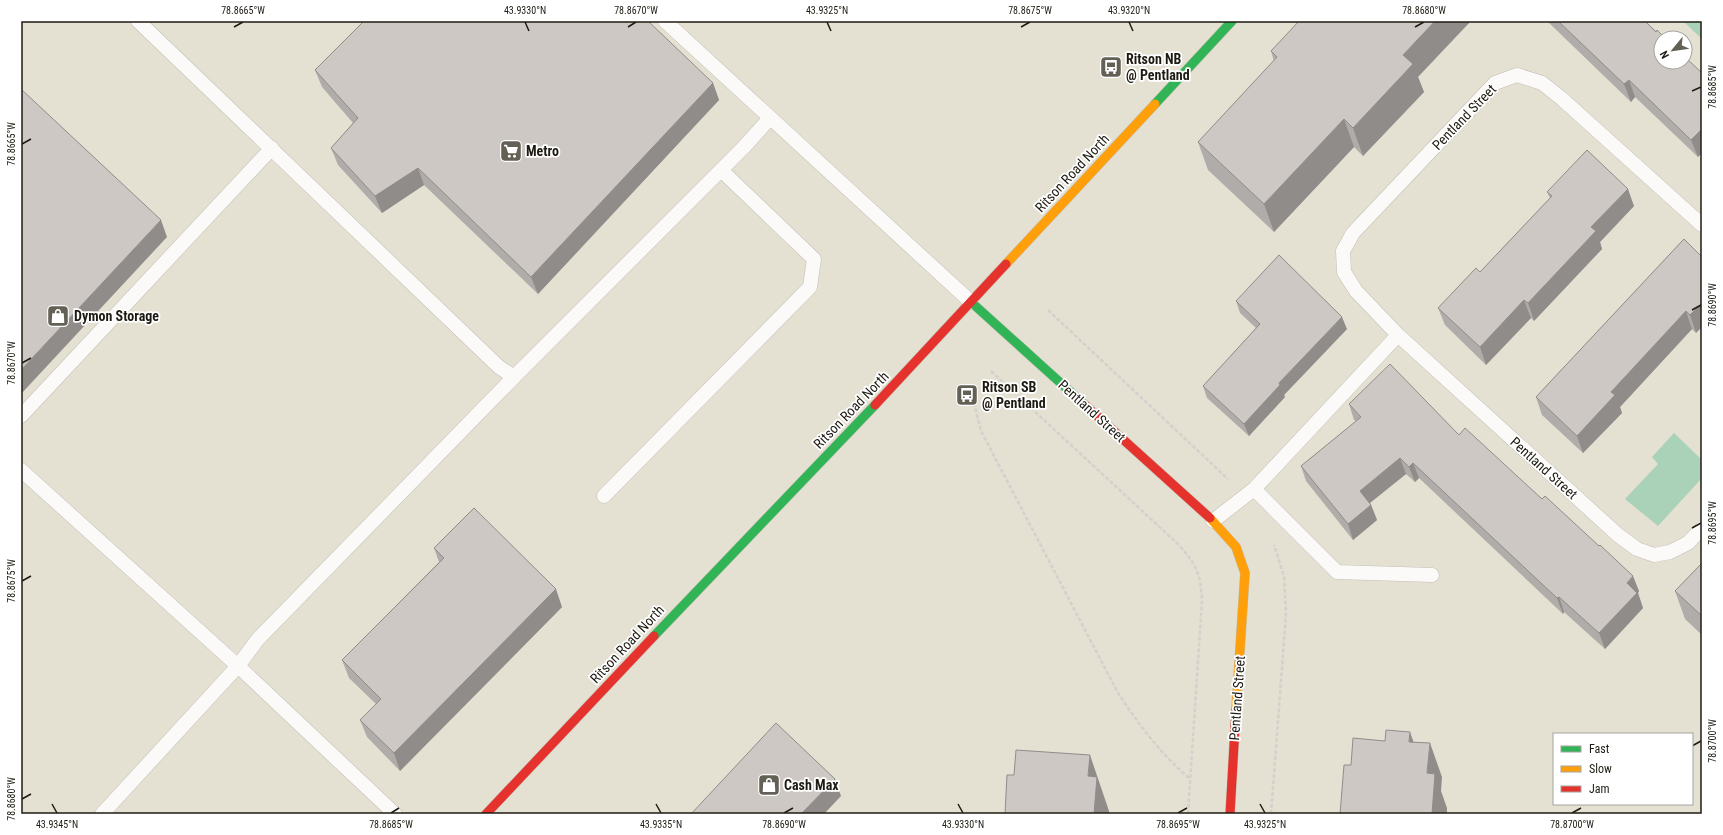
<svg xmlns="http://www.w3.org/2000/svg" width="1723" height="835" font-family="'Roboto Condensed',sans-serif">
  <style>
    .green { fill: #aad2b8 }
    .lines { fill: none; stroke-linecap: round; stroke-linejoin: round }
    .lane-casing { stroke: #c2bfb4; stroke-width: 15 }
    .fast-casing { stroke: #c2bfb4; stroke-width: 10 }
    .slow-casing { stroke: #c2bfb4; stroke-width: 10 }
    .jam-casing { stroke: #c2bfb4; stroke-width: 10 }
    .path { stroke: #d2d1cc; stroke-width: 2.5; stroke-dasharray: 4 2; stroke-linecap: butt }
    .lane { stroke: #fbfaf8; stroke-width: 14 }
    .fast { stroke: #30b455; stroke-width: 9 }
    .slow { stroke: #ff9f0a; stroke-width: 9 }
    .jam { stroke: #e5322d; stroke-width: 9 }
    .wall { fill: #b0aca9 }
    .shaded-wall { fill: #908c89 }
    .building { fill: #cdc8c4; stroke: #908c89 }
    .ticks { fill: none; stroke: #1e1b12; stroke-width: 1.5 }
    .labels { text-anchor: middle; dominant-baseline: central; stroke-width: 3.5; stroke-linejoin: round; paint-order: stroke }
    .poi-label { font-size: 14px; font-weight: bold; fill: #1e1b12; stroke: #fff; text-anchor: start }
    .street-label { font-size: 14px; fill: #1e1b12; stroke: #fff }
    .neatline { fill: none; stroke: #1e1b12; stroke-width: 1.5 }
    .ticks-label { font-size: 10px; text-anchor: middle; fill: #1e1b12 }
  </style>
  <rect width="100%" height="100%" fill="#e4e1d3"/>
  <path class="green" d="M1683 21H1702V39Z
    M1674 433 1702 460V478L1658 526 1625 499 1658 464 1652 457Z"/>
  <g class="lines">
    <g class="lane-casing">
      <path id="lane" d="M138 21 499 367 514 377
        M665 21 971 302
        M1702 225 1561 98 1542 83 1517 75 1495 83 1353 233 1343 251 1344 272 1356 291 1398 335 1618 535 1637 549 1654 555 1670 552 1688 543 1702 528
        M21 416 272 148
        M21 470 238 666 102 814
        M1254 489 1337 572 1432 575
        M604 496 810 287 814 259 721 170
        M1213 521 1254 489 1398 335
        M395 814 238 666 258 639 514 377 744 147 770 118"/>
    </g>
    <g class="fast-casing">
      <path id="fast" d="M1155 104 1232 21
        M971 302 1085 405
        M654 636 875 405"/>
    </g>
    <g class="slow-casing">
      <path id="slow" d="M1006 264 1155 104
        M1210 518 1236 547 1245 573 1236 710"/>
    </g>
    <g class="jam-casing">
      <path id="jam" d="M875 405 1006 264
        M1085 405 1210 518
        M486 814 654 636
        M1230 814 1236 710"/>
    </g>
    <path class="path" d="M1048 310 1228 479
      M991 371 1179 545C1197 566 1200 572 1202 600L1188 814
      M971 391 981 431 1118 693C1139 725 1161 754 1190 779
      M1271 814 1286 614 1284 576 1274 545"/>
    <use href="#lane" class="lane"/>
    <use href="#fast" class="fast"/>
    <use href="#slow" class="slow"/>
    <use href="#jam" class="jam"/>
  </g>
  <path class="wall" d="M1547 21H1645L1702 73V153L1698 157 1635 97 1631 102Z
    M1271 51 1418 77 1424 92 1363 156 1354 147 1274 232 1208 170 1198 142 1274 61Z
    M315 70 713 83 719 100 538 294 424 185 382 213 338 165 331 148 353 123 322 87Z
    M1547 192 1634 206 1600 242 1602 249 1534 321 1531 318 1486 365 1445 325 1438 308 1480 272 1550 198Z
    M1684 239 1696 333 1692 329 1620 407 1622 413 1583 453 1542 415 1536 397Z
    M1236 301 1347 329 1284 395 1285 397 1249 436 1207 398 1203 386 1256 328 1240 313Z
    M1349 404 1459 435 1639 591 1638 593 1643 608 1605 649 1564 612 1563 614 1419 478 1415 482 1406 474 1370 503 1371 505 1377 520 1353 540 1306 481 1301 466 1356 421 1354 420Z
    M434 548 562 607 400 771 367 737 360 720 376 704 349 678 342 660 439 562Z
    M1702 563V635L1685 619 1675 591Z"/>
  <path class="shaded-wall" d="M1435 21H1471L1418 77 1424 92 1363 156 1353 128 1403 55Z
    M1629 80 1635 97 1631 102 1624 84Z
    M713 83 719 100 538 294 531 277Z
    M1344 119 1354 147 1274 232 1264 204Z
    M1702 129V153L1698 157 1691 140Z
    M418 168 424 185 382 213 375 196Z
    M1628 189 1634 206 1600 242 1602 249 1534 321 1528 303 1591 227Z
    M161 220 167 237 21 394V370Z
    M1524 300 1531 318 1486 365 1480 347Z
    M1702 303V327L1696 333 1690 315Z
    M1686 311 1692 329 1620 407 1622 413 1583 453 1577 436 1611 392Z
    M1342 317 1347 329 1284 395 1285 397 1249 436 1244 424 1279 383Z
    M1400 458 1406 474 1366 506 1360 491Z
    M1413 463 1419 478 1415 482 1409 467Z
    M1371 505 1377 520 1353 540 1348 524Z
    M1633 576 1639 591 1638 593 1643 608 1605 649 1599 633 1627 583Z
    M556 589 562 607 400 771 394 753Z
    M1559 597 1564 612 1563 614 1557 598Z
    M1410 732 1422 766 1409 742Z
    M1430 743 1442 777 1441 791 1447 808V814H1432L1427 773Z
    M1090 755 1109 811V814H1094L1088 776Z
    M835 779 841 796 824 814H801Z"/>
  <path class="building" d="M364 21H648L713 83 531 277 418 168 375 196 331 148 358 118 315 70Z
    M1299 21H1435L1403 55 1413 64 1353 128 1344 119 1264 204 1198 142 1277 57 1271 51Z
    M1558 21H1645L1656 32 1657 30 1665 38H1661V62H1685V57L1702 73V129L1691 140 1629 80 1624 84Z
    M21 89 161 220 21 370Z
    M1587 150 1628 189 1591 227 1596 231 1528 303 1524 300 1480 347 1438 308 1476 268 1480 272 1552 196 1547 192Z
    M1684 239 1702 257V303L1690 315 1686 311 1611 392 1615 395 1577 436 1536 397Z
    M1279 255 1342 317 1279 383 1280 385 1244 424 1203 386 1260 324 1236 301Z
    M1390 364 1459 435 1465 428 1542 499 1545 496 1599 546 1600 545 1633 576 1627 583 1637 593 1599 633 1559 597 1557 598 1413 463 1409 467 1400 458 1360 491 1371 505 1348 524 1301 466 1361 417 1349 404Z
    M474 508 556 589 394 753 360 720 381 699 342 660 444 558 434 548Z
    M1702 563V616L1675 591Z
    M776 723 835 779 801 814H691Z
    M1386 730 1410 732 1409 742 1430 743 1427 773 1435 774 1432 814H1340L1344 765H1351L1353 738 1385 741Z
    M1016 750 1090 755 1088 776 1097 777 1094 814H1005L1007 775H1014Z"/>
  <path class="ticks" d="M525 22 529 31M827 22 831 31M1129 22 1133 31M234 27 243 22M628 27 636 22M1021 27 1030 22M1415 27 1424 22M1692 91 1701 87M22 144 31 139M1692 310 1701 305M22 363 31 358M1692 528 1701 523M22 581 31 576M1692 746 1701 741M22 799 31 794M52 804 57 813M656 804 661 813M958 804 963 813M1260 804 1265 813M391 813 399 808M784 813 793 808M1178 813 1187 808M1572 813 1581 808"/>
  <defs>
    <g id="bus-square" transform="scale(1.15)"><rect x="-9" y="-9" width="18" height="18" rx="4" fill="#636056" stroke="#fff"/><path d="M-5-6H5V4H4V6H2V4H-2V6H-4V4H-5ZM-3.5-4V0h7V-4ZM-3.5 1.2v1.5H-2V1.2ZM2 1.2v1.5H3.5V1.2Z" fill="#fff"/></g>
    <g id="supermarket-square" transform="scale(1.15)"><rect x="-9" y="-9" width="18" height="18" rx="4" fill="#636056" stroke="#fff"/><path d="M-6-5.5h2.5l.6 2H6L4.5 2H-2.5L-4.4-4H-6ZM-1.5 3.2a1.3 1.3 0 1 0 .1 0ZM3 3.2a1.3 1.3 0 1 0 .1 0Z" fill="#fff"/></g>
    <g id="shop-square" transform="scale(1.15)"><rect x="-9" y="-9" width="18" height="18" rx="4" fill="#636056" stroke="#fff"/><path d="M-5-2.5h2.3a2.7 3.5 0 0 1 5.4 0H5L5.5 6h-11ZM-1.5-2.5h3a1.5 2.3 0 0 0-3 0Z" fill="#fff"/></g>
  </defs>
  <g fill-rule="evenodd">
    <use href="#bus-square" x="1111" y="67"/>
    <use href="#supermarket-square" x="511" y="151"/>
    <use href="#shop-square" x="58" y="316"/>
    <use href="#bus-square" x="967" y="395"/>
    <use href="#shop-square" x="769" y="785"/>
  </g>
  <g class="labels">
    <g class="poi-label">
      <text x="1126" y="59">Ritson NB<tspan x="1126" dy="16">@ Pentland</tspan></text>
      <text x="526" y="151">Metro</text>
      <text x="74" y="316">Dymon Storage</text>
      <text x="982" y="387">Ritson SB<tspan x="982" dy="16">@ Pentland</tspan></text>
      <text x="784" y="785">Cash Max</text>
    </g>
    <g class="street-label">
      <text transform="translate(1464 117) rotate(-46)">Pentland Street</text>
      <text transform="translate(1072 173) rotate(-47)">Ritson Road North</text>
      <text transform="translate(851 410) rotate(-46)">Ritson Road North</text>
      <text transform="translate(1092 411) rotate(42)">Pentland Street</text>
      <text transform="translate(1544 468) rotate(42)">Pentland Street</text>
      <text transform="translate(627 644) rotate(-47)">Ritson Road North</text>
      <text transform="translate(1237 698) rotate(-86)">Pentland Street</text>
    </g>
  </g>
  <rect width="1723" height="835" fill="none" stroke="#ffffff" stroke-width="44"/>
  <rect x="1553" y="733" width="140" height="72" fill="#ffffff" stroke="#a5a4a0"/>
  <rect x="1561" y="746" width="20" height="6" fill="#30b455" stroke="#a5a4a0"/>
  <text x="1589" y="753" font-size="12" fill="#1e1b12">Fast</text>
  <rect x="1561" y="766" width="20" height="6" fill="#ff9f0a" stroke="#a5a4a0"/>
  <text x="1589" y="773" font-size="12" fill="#1e1b12">Slow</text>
  <rect x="1561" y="786" width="20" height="6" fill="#e5322d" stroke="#a5a4a0"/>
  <text x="1589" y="793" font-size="12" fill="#1e1b12">Jam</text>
  <g transform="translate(1673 50) rotate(241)"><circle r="19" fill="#ffffff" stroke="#a5a4a0"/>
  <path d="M0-3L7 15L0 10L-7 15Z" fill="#636056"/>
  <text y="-6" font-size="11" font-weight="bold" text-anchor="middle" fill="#1e1b12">N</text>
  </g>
  <rect x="22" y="22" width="1679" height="791" class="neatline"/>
  <g class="ticks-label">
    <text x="243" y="14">78.8665°W</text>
    <text x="525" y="14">43.9330°N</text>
    <text x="636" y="14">78.8670°W</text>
    <text x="827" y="14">43.9325°N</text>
    <text x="1030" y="14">78.8675°W</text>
    <text x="1129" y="14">43.9320°N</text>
    <text x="1424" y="14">78.8680°W</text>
    <text transform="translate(1712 87) rotate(-90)" y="4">78.8685°W</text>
    <text transform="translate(11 144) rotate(-90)" y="4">78.8665°W</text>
    <text transform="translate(1712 305) rotate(-90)" y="4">78.8690°W</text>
    <text transform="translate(11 363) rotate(-90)" y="4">78.8670°W</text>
    <text transform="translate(1712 523) rotate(-90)" y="4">78.8695°W</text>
    <text transform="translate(11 581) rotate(-90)" y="4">78.8675°W</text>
    <text transform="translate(1712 741) rotate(-90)" y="4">78.8700°W</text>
    <text transform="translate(11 799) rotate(-90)" y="4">78.8680°W</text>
    <text x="57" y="828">43.9345°N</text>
    <text x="391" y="828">78.8685°W</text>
    <text x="661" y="828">43.9335°N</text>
    <text x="784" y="828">78.8690°W</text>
    <text x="963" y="828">43.9330°N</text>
    <text x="1178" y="828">78.8695°W</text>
    <text x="1265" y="828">43.9325°N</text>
    <text x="1572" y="828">78.8700°W</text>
  </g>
</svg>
